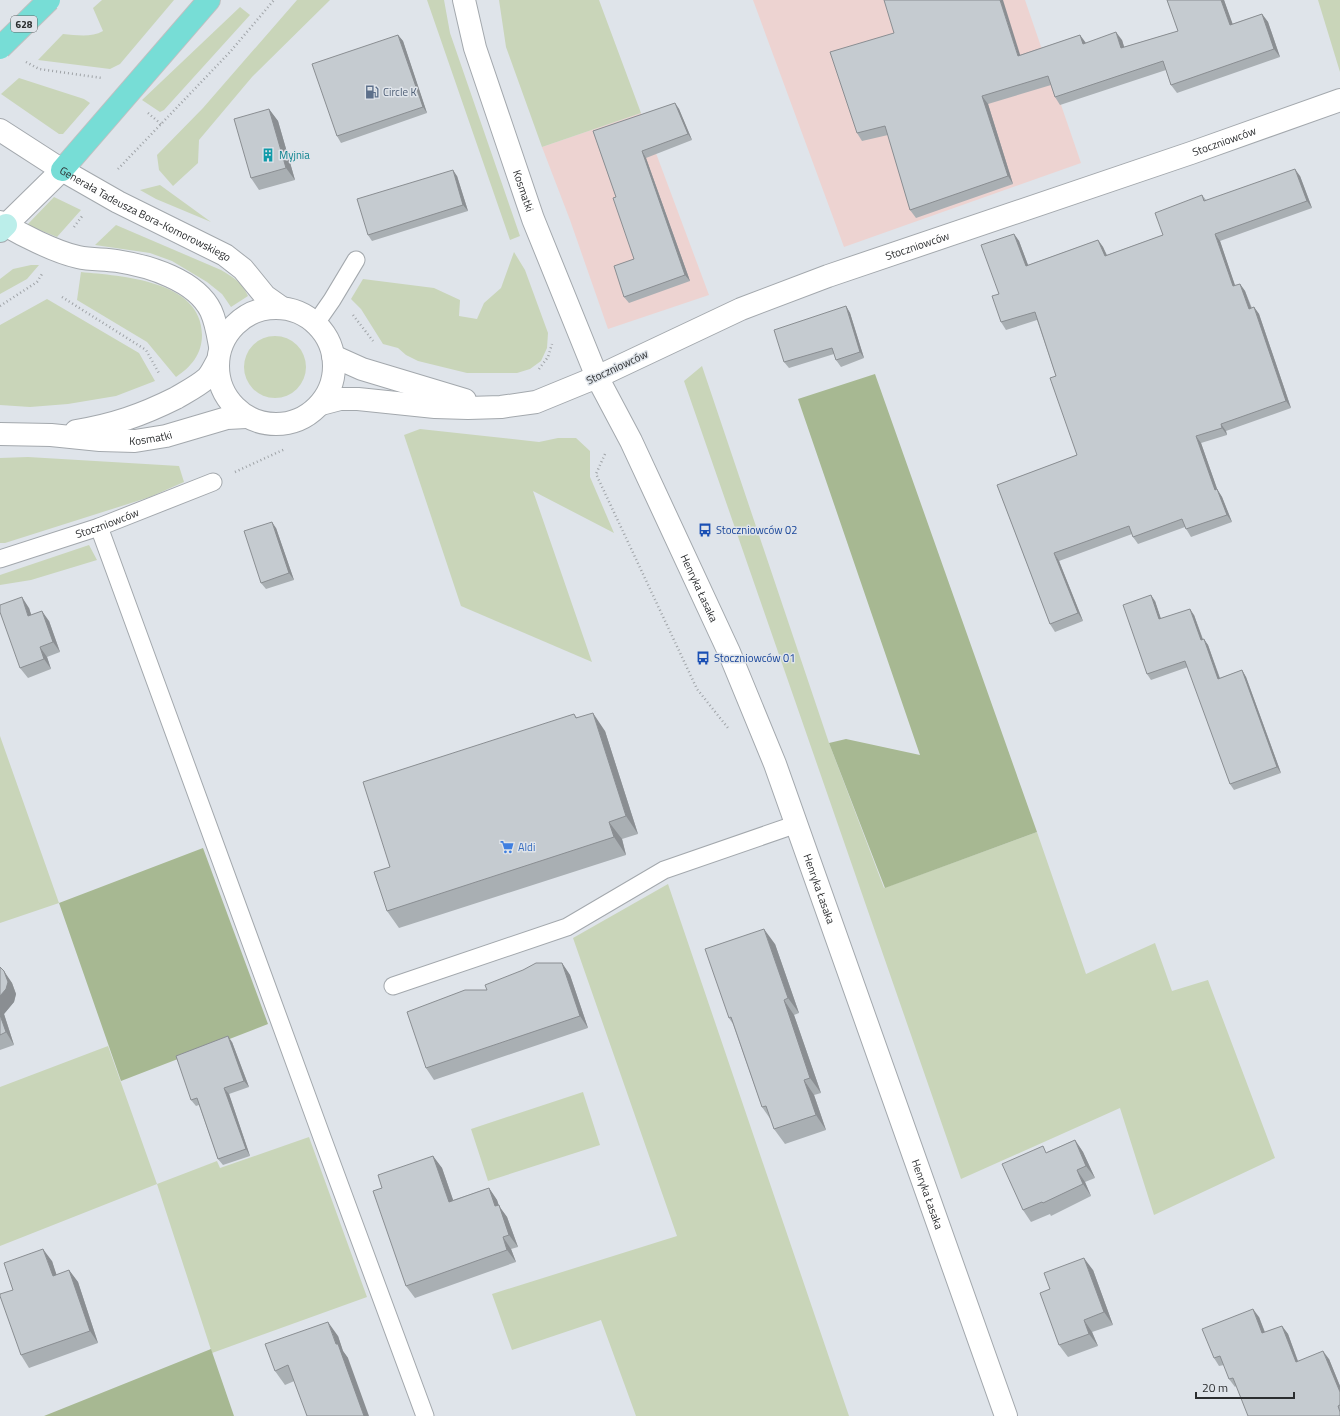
<svg xmlns="http://www.w3.org/2000/svg" width="1340" height="1416" font-family="'Titillium Web',sans-serif">
  <style>
    .industrial { fill: #edd3d1 }
    .green { fill: #c9d5b9 }
    .forest { fill: #a7b892 }
    .lines { fill: none; stroke-linecap: round; stroke-linejoin: round }
    .service-casing { stroke: #a3a8ad; stroke-width: 19 }
    .minor-casing { stroke: #a3a8ad; stroke-width: 24 }
    .tertiary-casing { stroke: #a3a8ad; stroke-width: 24 }
    .secondary-casing { stroke: #a3a8ad; stroke-width: 24 }
    .primary-casing { stroke: #bfc0c1; stroke-width: 24 }
    .path { stroke: #9fa3a7; stroke-width: 2.5; stroke-dasharray: 1 3; stroke-linecap: butt }
    .service { stroke: #fff; stroke-width: 17 }
    .minor { stroke: #fff; stroke-width: 22 }
    .tertiary { stroke: #fff; stroke-width: 22 }
    .secondary { stroke: #bbeeea; stroke-width: 22 }
    .primary { stroke: #77ddd6; stroke-width: 22 }
    .primary-bridge-casing { stroke: #bfc0c1; stroke-width: 24; stroke-linecap: butt }
    .primary-bridge { stroke: #77ddd6; stroke-width: 22 }
    .wall { fill: #a9afb3 }
    .shaded-wall { fill: #8a8e92 }
    .building { fill: #c5cbd0; stroke: #8a8e92 }
    .labels { text-anchor: middle; dominant-baseline: central; stroke-width: 3; stroke-linejoin: round; paint-order: stroke }
    .shield { fill: #dfe4ea; stroke: #616467; stroke-width: 1 }
    .shield-label { font-size: 10px; font-weight: bold; fill: #2b2d2f }
    .service-label { font-size: 11px; fill: #4e5e75; stroke: #dfe4ea; text-anchor: start }
    .street-label { font-size: 11px; fill: #2b2d2f; stroke: #dfe4ea }
    .culture-label { font-size: 11px; fill: #0d838f; stroke: #dfe4ea; text-anchor: start }
    .transit-label { font-size: 11px; fill: #164399; stroke: #dfe4ea; text-anchor: start }
    .shop-label { font-size: 11px; fill: #366cbe; stroke: #dfe4ea; text-anchor: start }
  </style>
  <rect width="100%" height="100%" fill="#dfe4ea"/>
  <path class="industrial" d="M753 0H1025L1081 163 844 247Z
    M641 113 709 295 608 329 570 220 542 147Z"/>
  <path class="green" d="M102 0H174L120 64 110 69 38 60 63 34C76 35 91 38 103 31L93 8Z
    M297 0H330L252 77 199 140 198 163 173 186 159 170 157 155 203 108Z
    M427 0H444L450 33 520 236 510 240Z
    M499 0H599L641 113 542 147 506 47Z
    M1318 0H1340V72Z
    M240 7 250 15 164 110 160 112 142 100Z
    M19 78 84 99 90 103 63 134H59L1 94Z
    M160 185 211 222 156 199 140 190Z
    M54 197 81 210 57 237 27 225Z
    M116 225 221 270C234 278 242 282 248 296L231 307 222 294 207 282 172 261 150 253 95 245Z
    M514 252 525 270 548 333 547 348 541 361 530 369 517 373H467L418 361 406 355 398 348 383 344 361 309 351 299 363 279 434 288 460 300 459 316 477 319 484 303 501 288Z
    M31 265H39L27 279 0 294V279L13 269Z
    M81 272C121 276 202 280 202 335 202 354 191 367 176 377L147 342 77 300Z
    M47 299 139 353 155 381 116 396 68 404 30 407 0 405V325Z
    M244 367a31 31 0 1 1 62 0a31 31 0 1 1-62 0Z
    M702 366 829 743 884 888 1037 832 1086 974 1155 943 1172 991 1208 980 1275 1158 1154 1215 1120 1108 961 1179 684 381Z
    M420 429 539 442 558 438H576L590 451V477L614 533 533 491 592 662 461 606 404 435Z
    M28 457 179 466 184 482 150 497 5 543H0V458Z
    M89 545 97 560 31 580 0 585V575Z
    M0 736 59 903 0 923Z
    M668 884 849 1416H636L601 1320 512 1350 492 1294 677 1236 573 938Z
    M108 1046 157 1184 217 1161 220 1168 309 1137 367 1297 212 1353 157 1184 0 1246V1087Z
    M583 1092 600 1145 488 1181 471 1129Z"/>
  <path class="forest" d="M875 374 1037 832 885 888 829 743 846 739 920 755 798 399Z
    M203 848 268 1024 121 1081 59 903Z
    M211 1349 234 1416H44Z"/>
  <g class="lines">
    <g class="service-casing">
      <g id="service">
        <path d="M316 323 332 300 356 260"/>
        <path d="M99 527 323 1140 425 1416"/>
        <path id="s1" d="M0 559 99 527 213 482"/>
        <path d="M393 986 567 927 664 870 797 824"/>
      </g>
    </g>
    <g class="minor-casing">
      <g id="minor">
        <path id="s2" d="M464 0 475 48 533 219 597 377 741 309 828 276 1191 153 1340 100"/>
        <path d="M76 431C113 425 142 415 176 398 186 392 198 386 207 378 211 374 214 367 217 362"/>
        <path id="s3" d="M0 434 51 435 100 440 135 441 166 436 227 418 246 417"/>
      </g>
    </g>
    <g class="tertiary-casing">
      <g id="tertiary">
        <path id="s4" d="M0 130 62 170 118 202 225 255 243 269 265 296 282 308"/>
        <path d="M0 222C20 234 55 252 78 257 91 260 104 259 117 261 149 266 196 280 211 311 216 322 218 335 220 346"/>
        <path d="M6 225 62 170"/>
        <circle cx="276" cy="366" r="58"/>
        <path d="M333 356 362 369 465 400"/>
        <path id="s5" d="M321 404 340 399H358L435 407 468 408 501 407 536 402 597 377 631 441 729 652 775 764 1006 1416"/>
      </g>
    </g>
    <g class="secondary-casing">
      <path id="secondary" d="M0 231 6 225"/>
    </g>
    <g class="primary-casing">
      <path id="primary" d="M62 170 209 0"/>
    </g>
    <path class="path" d="M26 62 39 69 102 78
      M148 113 161 124
      M118 169 230 52 274 0
      M74 227 83 215
      M62 297 146 350 160 375
      M0 306 37 282 42 274
      M353 315 373 341
      M539 369 548 357 552 344
      M605 454 596 474 697 689 728 728
      M235 472 285 449"/>
    <use href="#service" class="service"/>
    <use href="#minor" class="minor"/>
    <use href="#tertiary" class="tertiary"/>
    <use href="#secondary" class="secondary"/>
    <use href="#primary" class="primary"/>
    <g class="primary-bridge-casing">
      <path id="primary-bridge" d="M0 48 49 0"/>
    </g>
    <use href="#primary-bridge" class="primary-bridge"/>
  </g>
  <path class="wall" d="M1167 0H1224L1232 24 1262 14 1268 22 1280 57 1177 93 1171 85 1166 70 1060 105 1055 97 1051 85 988 104 1013 184 916 218 910 210 888 135 862 141 857 133 894 33 1020 55 1080 35 1085 43 1122 40 1124 47 1178 31Z
    M398 35 403 41 427 113 341 143 337 136Z
    M675 103 679 109 692 140 646 158 690 281 629 303 624 297 634 259 616 197 593 131Z
    M269 109 278 121 295 180 259 190 251 178Z
    M457 176 468 211 372 241 368 235Z
    M1300 176 1312 208 1220 241 1235 286 1240 284 1245 291 1252 308 1254 307 1259 314 1291 408 1226 431 1227 435 1201 443 1217 489 1222 497 1232 522 1191 537 1185 527 1138 544 1133 537 1132 534 1059 561 1083 621 1055 632 1050 624 997 485 1077 455 1056 376 1037 320 1006 330 1001 322 999 294 1014 234 1019 241 1028 265 1098 240 1103 247 1107 255 1163 235 1202 195 1206 200Z
    M846 306 850 313 864 358 841 367 836 360 834 354 789 368 784 362Z
    M276 528 294 580 266 589 261 583Z
    M1155 601 1161 619 1194 615 1203 639 1208 645 1220 678 1242 670 1246 677 1281 773 1234 790 1230 784 1188 667 1151 680 1147 674Z
    M29 608 31 615 49 621 60 652 47 657 51 669 28 678 20 668Z
    M574 714 577 718 605 731 638 834 622 839 626 855 399 928 387 911 390 867Z
    M775 944 799 1013 794 1015 821 1093 814 1095 826 1130 785 1144 774 1129 771 1120 762 1107 733 1024 729 1018Z
    M562 963 570 975 588 1028 434 1080 426 1068 487 990Z
    M0 967 12 983 16 994 14 1002 4 1014 14 1045 0 1050Z
    M232 1042 249 1087 229 1094 250 1156 223 1165 218 1159 199 1105 196 1106 191 1100Z
    M1075 1140 1083 1152 1095 1178 1085 1182 1091 1196 1051 1216 1050 1214 1031 1222 1023 1210 1047 1152Z
    M433 1156 442 1168 453 1200 489 1188 497 1200 499 1206 507 1217 518 1247 511 1249 516 1262 415 1298 406 1286 382 1188Z
    M52 1261 56 1275 69 1270 78 1282 98 1343 29 1368 21 1355 13 1290Z
    M1093 1270 1113 1325 1092 1332 1098 1346 1068 1357 1059 1345Z
    M1259 1317 1265 1332 1282 1326 1288 1334 1298 1361 1329 1359 1340 1386V1416L1236 1386 1235 1387 1229 1379 1224 1365 1219 1366 1214 1358Z
    M338 1336 343 1351 348 1358 285 1385 275 1371Z"/>
  <path class="shaded-wall" d="M1000 0H1003L1023 64 1018 56Z
    M1221 0H1224L1236 33 1230 25Z
    M1262 14 1268 22 1280 57 1274 49Z
    M1116 32 1122 40 1127 56 1121 48Z
    M398 35 403 41 427 113 423 107Z
    M1080 35 1086 43 1083 44Z
    M982 96 988 104 1013 184 1008 176Z
    M675 103 679 109 692 140 688 134Z
    M269 109 278 121 295 180 286 168Z
    M642 151 646 158 690 281 685 275Z
    M1295 169 1300 176 1312 208 1307 201Z
    M453 170 457 176 468 211 463 205Z
    M1014 234 1019 241 1031 273 1026 266Z
    M1215 234 1220 241 1238 294 1233 286Z
    M1098 240 1103 247 1110 263 1105 256Z
    M1240 284 1245 291 1254 316 1249 309Z
    M846 306 850 313 864 358 860 352Z
    M1254 307 1259 314 1291 408 1286 401Z
    M1221 424 1226 431 1227 435 1222 428Z
    M1196 436 1201 443 1220 497 1215 490Z
    M1217 489 1222 497 1232 522 1227 515Z
    M272 522 276 528 294 580 289 573Z
    M1054 553 1059 561 1083 621 1078 613Z
    M1151 595 1155 601 1163 625 1159 619Z
    M22 597 29 608 35 626 28 616Z
    M1190 609 1194 615 1205 646 1201 640Z
    M42 611 49 621 60 652 53 642Z
    M1204 639 1208 645 1222 685 1218 679Z
    M40 647 47 657 51 669 44 659Z
    M1242 670 1246 677 1281 773 1277 767Z
    M593 713 605 731 638 834 626 816Z
    M609 822 622 839 626 855 614 837Z
    M764 929 775 944 799 1013 788 998Z
    M562 963 570 975 588 1028 580 1016Z
    M4 971 12 983 16 994 14 1002 4 1014 14 1045 6 1032 0 1015V996Z
    M784 1000 794 1015 821 1093 810 1078Z
    M228 1036 232 1042 249 1087 244 1081Z
    M804 1080 814 1095 826 1130 816 1115Z
    M224 1088 229 1094 250 1156 246 1149Z
    M1075 1140 1083 1152 1095 1178 1086 1166Z
    M433 1156 442 1168 458 1214 449 1202Z
    M1077 1170 1085 1182 1091 1196 1083 1184Z
    M489 1188 497 1200 499 1206 507 1217 518 1247 509 1235 495 1206Z
    M503 1237 511 1249 516 1262 507 1250Z
    M43 1249 52 1261 61 1288 53 1276Z
    M1084 1258 1093 1270 1113 1325 1104 1312Z
    M69 1270 78 1282 98 1343 90 1331Z
    M1253 1309 1259 1317 1268 1341 1262 1333Z
    M1084 1320 1092 1332 1098 1346 1089 1334Z
    M328 1322 338 1336 343 1351 348 1358 369 1416H364Z
    M1282 1326 1288 1334 1301 1370 1296 1362Z
    M1323 1351 1329 1359 1340 1386V1392Z"/>
  <path class="building" d="M884 0H1000L1018 56 1080 35 1083 44 1116 32 1121 48 1178 31 1167 0H1221L1230 25 1262 14 1274 49 1171 85 1163 61 1055 97 1048 76 982 96 1008 176 910 210 885 126 857 133 830 52 894 33Z
    M398 35 423 107 337 136 312 64Z
    M675 103 688 134 642 151 685 275 624 297 614 266 634 259 613 198 616 197 593 131Z
    M269 109 286 168 251 178 234 119Z
    M1295 169 1307 201 1215 234 1233 286 1240 284 1249 309 1254 307 1286 401 1221 424 1222 428 1196 436 1215 490 1217 489 1227 515 1186 529 1182 519 1133 537 1129 526 1054 553 1078 613 1050 624 997 485 1077 455 1050 378 1056 376 1035 312 1001 322 992 296 999 294 981 245 1014 234 1026 266 1098 240 1105 256 1163 235 1155 213 1202 195 1204 201Z
    M453 170 463 205 368 235 357 199Z
    M846 306 860 352 836 360 832 348 784 362 774 330Z
    M272 522 289 573 261 583 244 531Z
    M1151 595 1159 619 1190 609 1201 640 1204 639 1218 679 1242 670 1277 767 1230 784 1185 661 1147 674 1123 605Z
    M22 597 28 616 42 611 53 642 40 647 44 659 20 668 0 612V605Z
    M593 713 626 816 609 822 614 837 387 911 374 872 390 867 363 782 574 714 576 718Z
    M764 929 788 998 784 1000 810 1078 804 1080 816 1115 774 1129 766 1106 762 1107 731 1017 729 1018 705 949Z
    M536 963H562L580 1016 426 1068 407 1012 465 990H487L485 985 523 970Z
    M0 967 4 971 8 982 6 989 0 996Z
    M0 1015 6 1032 0 1035Z
    M228 1036 244 1081 224 1088 246 1149 218 1159 197 1098 191 1100 176 1056Z
    M1075 1140 1086 1166 1077 1170 1083 1184 1043 1203 1042 1202 1023 1210 1002 1164 1043 1146 1046 1153Z
    M433 1156 449 1202 489 1188 495 1206 499 1205 509 1235 503 1237 507 1250 406 1286 373 1191 382 1188 378 1175Z
    M43 1249 53 1276 69 1270 90 1331 21 1355 0 1296V1294L13 1290 4 1263Z
    M1084 1258 1104 1312 1084 1320 1089 1334 1059 1345 1040 1293 1050 1289 1044 1273Z
    M1253 1309 1262 1333 1282 1326 1296 1362 1323 1351 1340 1392V1405L1338 1406 1340 1412V1416H1248L1233 1378 1229 1379 1220 1356 1214 1358 1202 1329Z
    M328 1322 336 1344H338L364 1416H307L288 1365 275 1371 265 1344Z"/>
  <defs>
    <g id="fuel-bare" transform="scale(1.08)"><path d="M-5.5-6h7V0h2V4h1.3V-2.5L3-4.5l.8-.8L6-3V5H2.5V1h-1V6h-7ZM-4.2-4.7v3.2H.2V-4.7Z" fill="#5c6f8a" stroke="#dfe4ea" stroke-width="2.5" paint-order="stroke"/></g>
    <g id="building-bare" transform="scale(1.08)"><path d="M-4-6H4V6H1V3H-1V6H-4ZM-2.5-4.3h1.7v1.8h-1.7ZM.8-4.3h1.7v1.8H.8ZM-2.5-1h1.7V.8h-1.7ZM.8-1h1.7V.8H.8Z" fill="#0f9aa8" stroke="#dfe4ea" stroke-width="2.5" paint-order="stroke"/></g>
    <g id="bus-bare" transform="scale(1.08)"><path d="M-5-6H5V4H4V6H2V4H-2V6H-4V4H-5ZM-3.5-4V0h7V-4ZM-3.5 1.2v1.5H-2V1.2ZM2 1.2v1.5H3.5V1.2Z" fill="#1a4fb4" stroke="#dfe4ea" stroke-width="2.5" paint-order="stroke"/></g>
    <g id="supermarket-bare" transform="scale(1.08)"><path d="M-6-5.5h2.5l.6 2H6L4.5 2H-2.5L-4.4-4H-6ZM-1.5 3.2a1.3 1.3 0 1 0 .1 0ZM3 3.2a1.3 1.3 0 1 0 .1 0Z" fill="#3f7fe0" stroke="#dfe4ea" stroke-width="2.5" paint-order="stroke"/></g>
  </defs>
  <g fill-rule="evenodd">
    <use href="#fuel-bare" x="372" y="92"/>
    <use href="#building-bare" x="268" y="155"/>
    <use href="#bus-bare" x="705" y="530"/>
    <use href="#bus-bare" x="703" y="658"/>
    <use href="#supermarket-bare" x="507" y="847"/>
  </g>
  <g class="labels">
    <rect class="shield" x="11" y="16" width="26" height="16" rx="3"/>
    <g class="shield-label">
      <text x="24" y="24">628</text>
    </g>
    <g class="service-label">
      <text x="383" y="92">Circle K</text>
    </g>
    <g class="street-label">
      <text stroke="none"><textPath href="#s2" startOffset="1071">Stoczniowców</textPath></text>
      <text stroke="none"><textPath href="#s2" startOffset="200">Kosmatki</textPath></text>
      <text stroke="none"><textPath href="#s4" startOffset="168">Generała Tadeusza Bora-Komorowskiego</textPath></text>
      <text stroke="none"><textPath href="#s2" startOffset="747">Stoczniowców</textPath></text>
      <text transform="translate(617 367) rotate(-25)">Stoczniowców</text>
      <text stroke="none"><textPath href="#s3" startOffset="151">Kosmatki</textPath></text>
      <text stroke="none"><textPath href="#s1" startOffset="113">Stoczniowców</textPath></text>
      <text stroke="none"><textPath href="#s5" startOffset="517">Henryka Łasaka</textPath></text>
      <text stroke="none"><textPath href="#s5" startOffset="841">Henryka Łasaka</textPath></text>
      <text stroke="none"><textPath href="#s5" startOffset="1165">Henryka Łasaka</textPath></text>
    </g>
    <g class="culture-label">
      <text x="279" y="155">Myjnia</text>
    </g>
    <g class="transit-label">
      <text x="716" y="530">Stoczniowców 02</text>
      <text x="714" y="658">Stoczniowców 01</text>
    </g>
    <g class="shop-label">
      <text x="518" y="847">Aldi</text>
    </g>
  </g>
  <path d="M1196 1392v6h98v-6" fill="none" stroke="#2b2d2f" stroke-width="2"/>
  <text x="1202" y="1392" font-size="12" fill="#2b2d2f" stroke="#dfe4ea" stroke-width="3" paint-order="stroke">20 m</text>
</svg>
